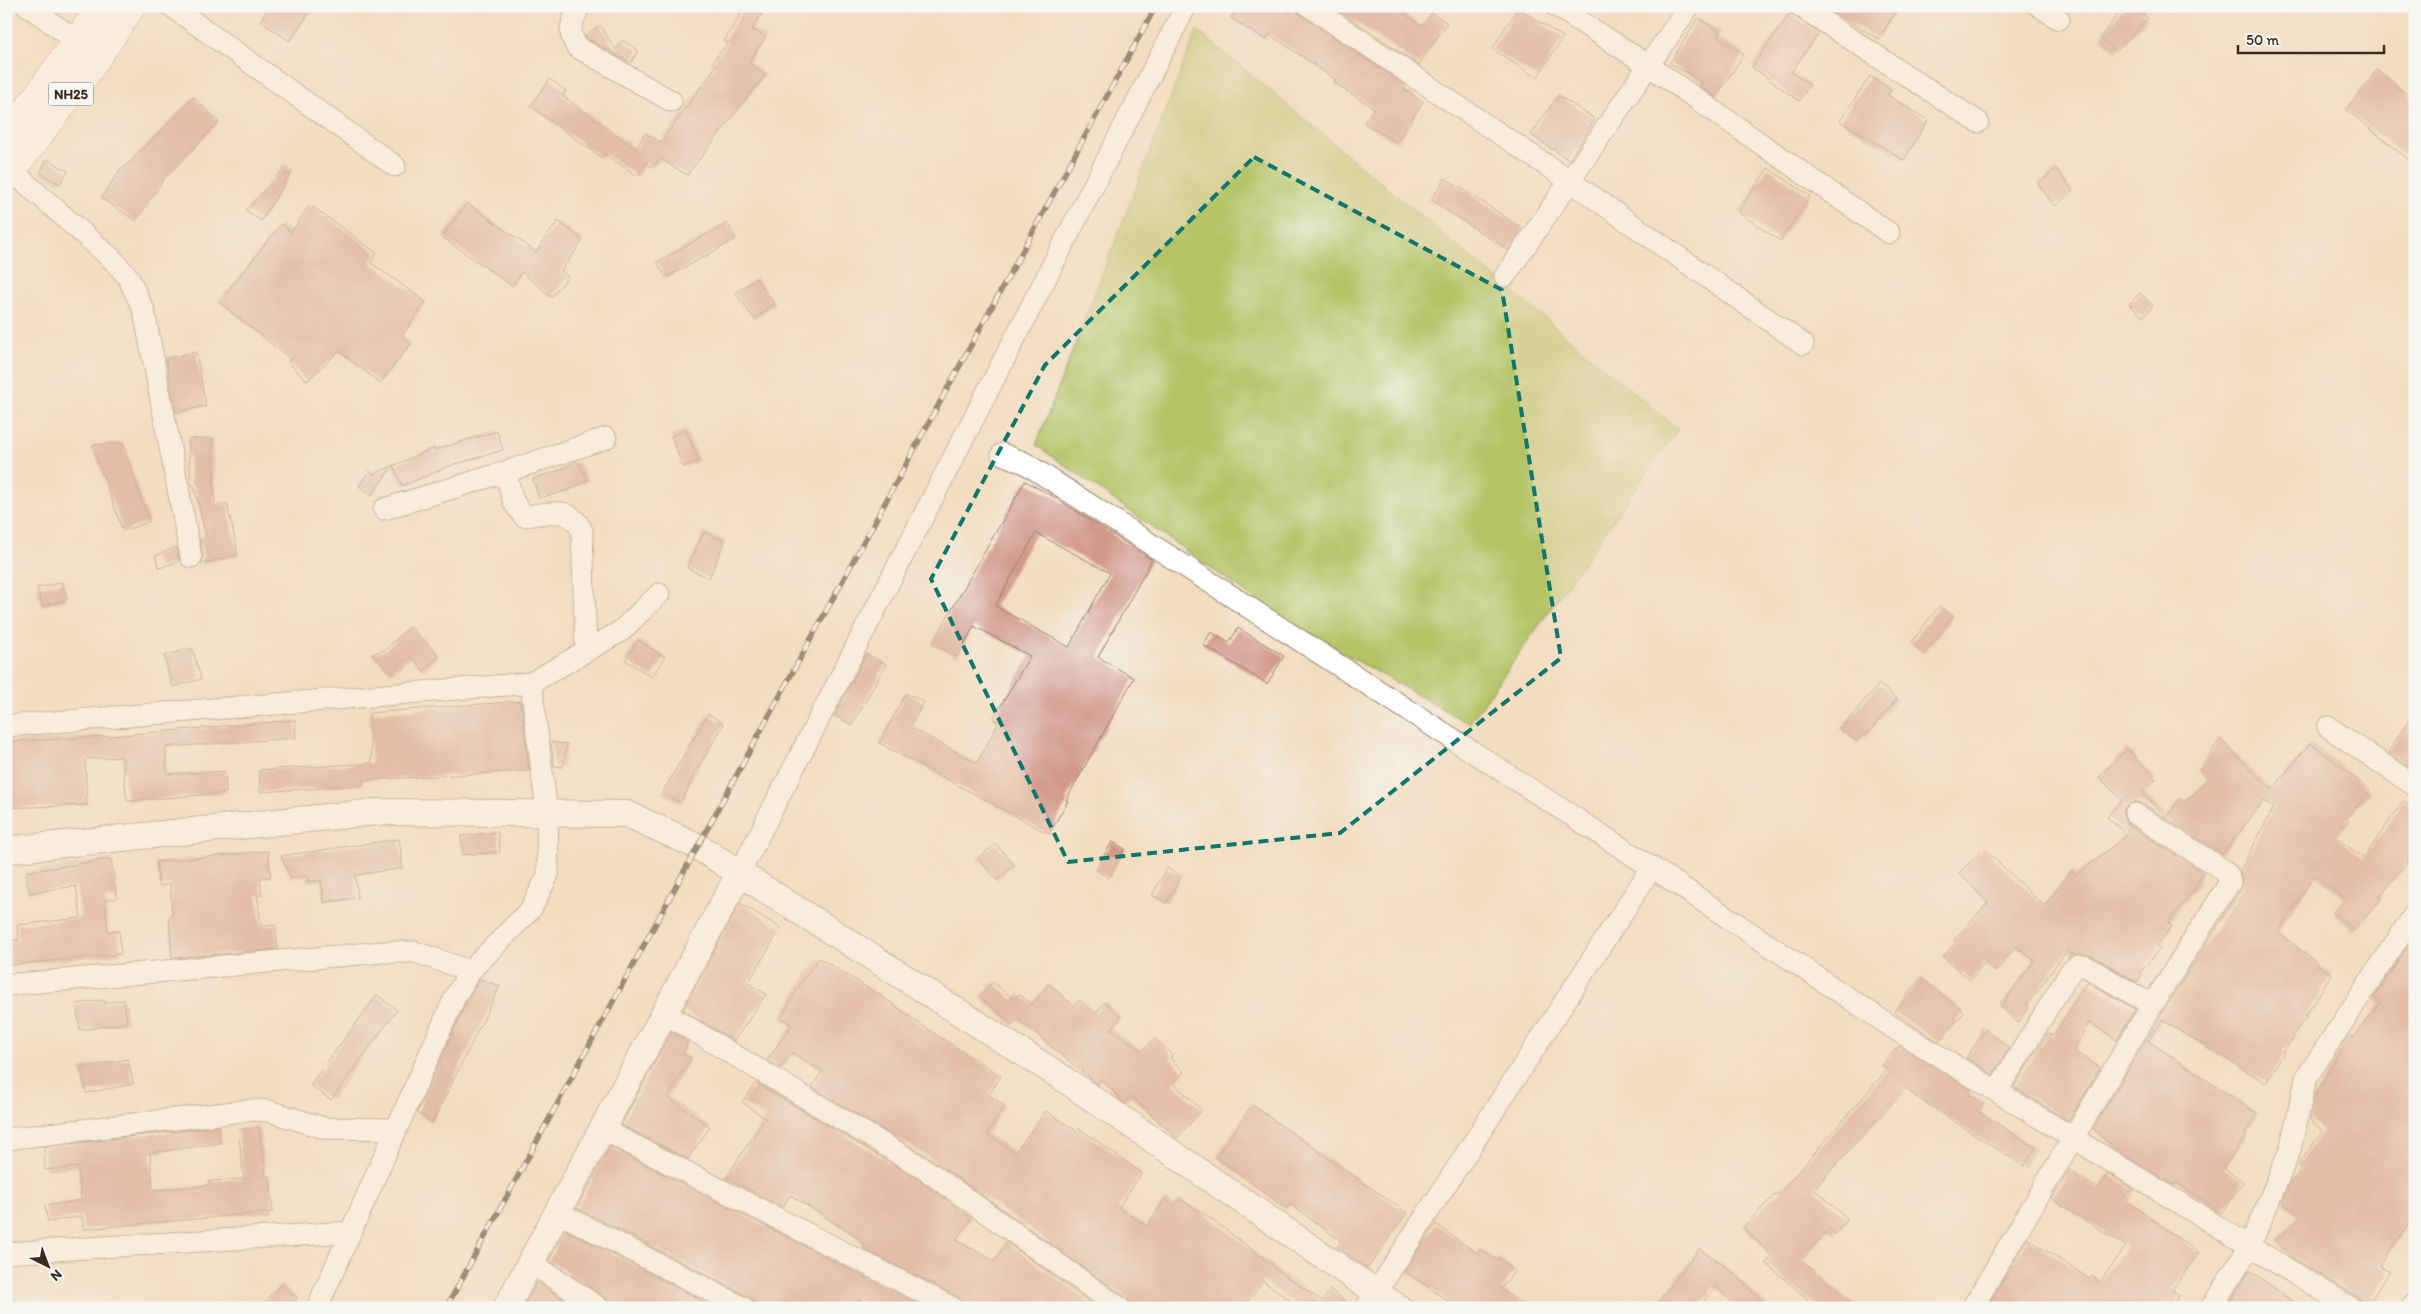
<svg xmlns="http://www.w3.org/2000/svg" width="2421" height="1314" font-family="Itim,sans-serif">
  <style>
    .green { fill: #b4c365; stroke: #787642 }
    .building { fill: #d2988a; fill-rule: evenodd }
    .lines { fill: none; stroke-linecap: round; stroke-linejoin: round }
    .minor-casing { stroke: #96846e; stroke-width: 23 }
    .tertiary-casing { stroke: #96846e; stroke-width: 28 }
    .primary-casing { stroke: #96846e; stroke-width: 29 }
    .minor { stroke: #fff; stroke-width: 21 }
    .tertiary { stroke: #fff; stroke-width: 26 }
    .primary { stroke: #fff; stroke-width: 28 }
    .rail-casing { stroke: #3b2a1e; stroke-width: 5.5 }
    .rail { stroke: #f6f6f2; stroke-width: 4; stroke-dasharray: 11; stroke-linecap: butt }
    .marked { fill: none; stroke: #0f766e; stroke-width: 4; stroke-dasharray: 10 6; stroke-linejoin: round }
    .labels { text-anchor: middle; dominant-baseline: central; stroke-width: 4; stroke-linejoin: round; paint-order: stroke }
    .shield { fill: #f6f6f2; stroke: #73675e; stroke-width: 1 }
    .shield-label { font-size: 14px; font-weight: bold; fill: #3b2a1e }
  </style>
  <rect width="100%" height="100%" fill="#f6f6f2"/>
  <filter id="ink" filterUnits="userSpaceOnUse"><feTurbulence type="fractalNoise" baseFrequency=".02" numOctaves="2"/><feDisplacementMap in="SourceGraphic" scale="10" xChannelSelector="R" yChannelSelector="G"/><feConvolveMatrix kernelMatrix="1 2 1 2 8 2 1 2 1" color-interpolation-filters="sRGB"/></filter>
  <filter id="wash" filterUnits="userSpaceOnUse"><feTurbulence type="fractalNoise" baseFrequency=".0096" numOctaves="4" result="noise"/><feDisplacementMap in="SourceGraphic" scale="20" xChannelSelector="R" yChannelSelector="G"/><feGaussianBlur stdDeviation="1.12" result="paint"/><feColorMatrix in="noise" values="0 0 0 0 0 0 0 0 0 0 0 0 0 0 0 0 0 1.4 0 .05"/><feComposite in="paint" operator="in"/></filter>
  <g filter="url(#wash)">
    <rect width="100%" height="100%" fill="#f2ddbf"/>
    <path class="green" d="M1197 30 1678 429 1469 724 1280 617 1036 445Z"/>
    <g id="blocks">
      <path class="building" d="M270 6H314L290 41 260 21Z
        M746 6H767L752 29 766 37 749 62 765 75 687 175 661 159 652 167 646 163 637 176 605 154 602 158 530 106 550 79 566 91 563 96 636 149 645 133 661 142 716 66 712 63 728 43 724 41Z
        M1239 6H1280L1290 13 1294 8 1302 16 1406 86 1403 89 1423 102 1397 143 1364 123 1374 108 1334 83 1336 80 1269 34 1266 40 1231 18Z
        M1332 6H1393L1422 26 1431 13 1447 23 1419 65Z
        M1823 6H1899L1879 39Z
        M2125 6H2149L2142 13 2148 18 2116 52 2100 37Z
        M1518 8 1563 37 1537 78 1492 49Z
        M1790 13 1819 33 1791 72 1810 85 1799 101 1752 67Z
        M1698 18 1721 32 1717 37 1744 54 1716 97 1700 86 1702 82 1670 63Z
        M600 25 616 50 622 40 638 50 631 63 586 38 585 35Z
        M2377 70 2415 101V165L2346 109Z
        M1870 76 1891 90 1887 95 1928 120 1904 160 1840 121Z
        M1558 95 1595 119 1569 160 1531 135Z
        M194 97 219 122 164 179 136 221 101 198 122 167 124 168Z
        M47 159 68 171 60 184 40 173Z
        M285 167 292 172 261 221 246 210Z
        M1768 168 1810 196 1780 241 1738 212Z
        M2056 169 2073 191 2055 206 2038 184Z
        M1445 178 1522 228 1508 250 1431 200Z
        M467 203 536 252 558 221 583 240 561 271 568 277 551 297 522 272 512 286 442 237Z
        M310 205 377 253 370 262 426 302 402 336 411 344 380 383 339 351 307 381 288 362 291 359 219 302 281 224 291 232Z
        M727 223 736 239 666 278 657 262Z
        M756 278 775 304 754 319 736 293Z
        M2140 293 2153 306 2143 317 2129 304Z
        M196 352 206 406 176 412 166 358Z
        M686 430 699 461 683 467 671 436Z
        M497 431 503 450 457 464V463L402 486 393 465 372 495 359 486 369 471 374 474 434 448V450Z
        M212 438 215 506 227 503 238 555 201 564 203 555 200 539 206 537 194 485H191L188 439Z
        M123 443 149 522 123 531 92 445Z
        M577 461 588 480 570 490 539 498 533 479 558 471Z
        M1025 481 1054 497 1152 560 1098 657 1134 678 1066 800 1068 801 1049 834 879 743 906 693 924 702 910 727 977 763 999 722 993 719 1030 656 974 626 957 657 932 644ZM1036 533 1110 573 1069 647 995 606Z
        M704 532 725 541 709 578 687 568Z
        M176 547 180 561 159 568 155 556Z
        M63 582 67 600 42 606 37 588Z
        M1939 606 1953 616 1924 654 1911 643Z
        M410 626 439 656 424 671 410 656 391 673 372 654 385 650Z
        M1238 628 1284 656 1267 684 1203 645 1211 632 1229 643Z
        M638 640 665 657 652 677 625 660Z
        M192 648 201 679 173 687 164 656Z
        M866 654 886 664 852 725 835 715Z
        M1879 684 1897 699 1865 737 1863 735 1857 742 1840 729Z
        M521 701 529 771 363 780V785L260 792 259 770 372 763 369 713Z
        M2415 711V755L2408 766 2388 752Z
        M708 714 724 724 695 773 681 803 662 793Z
        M295 720 296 738 166 747 167 774 225 771 226 793 127 801 122 757 85 759 87 805 6 808V742L111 736Z
        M2220 739 2272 790 2310 743 2341 766 2370 791 2346 819 2349 821 2335 837 2364 858 2403 801 2415 809V849L2403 868 2380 896 2382 898 2354 931 2333 912 2345 899 2315 875 2278 932 2318 963 2317 965 2332 974 2305 1017 2307 1018 2292 1035 2295 1037 2282 1052 2284 1053 2266 1083 2162 1020 2148 1041 2258 1114 2245 1133 2247 1135 2224 1168 2243 1182 2221 1213 2176 1182 2174 1185 2121 1153 2093 1129 2163 1012 2241 889 2242 883 2240 871 2274 807 2264 801 2222 854 2142 803 2135 802 2125 807 2123 814 2128 825 2203 872 2195 888 2168 923 2172 926 2157 946 2160 948 2140 973 2142 975 2137 982 2091 955H2074L2067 950 2027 1005 2029 1006 2018 1023 2001 1007 2034 960 2016 946 1996 972 1984 963 1970 980 1943 957 1956 942 1954 940 1988 903 1959 873 1984 849 2044 906 2071 871 2076 875 2127 835 2107 817 2122 800 2099 777 2127 749 2156 779 2142 792 2167 817 2180 798 2185 802 2208 779 2199 770Z
        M551 742 567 744 563 767 554 766Z
        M498 832 500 852 463 855 461 836Z
        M399 839 403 868 355 875 358 898 324 902 321 880 308 882 307 876 291 878 281 856Z
        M1112 842 1125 849 1109 878 1096 870Z
        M996 844 1014 865 997 880 978 858Z
        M268 851 271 877 260 878 262 895H257L261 926 275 925 278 949 172 958 169 917H172L170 884 159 886 156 862Z
        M111 859 117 898 105 900 108 932 119 931 121 954 11 965 9 941 19 940 17 925 81 918 76 886 29 893 26 872Z
        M1167 868 1181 877 1166 903 1152 895Z
        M740 903 781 928 748 983 766 994 734 1041 683 1010Z
        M2415 936V1015L2406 1028 2415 1036V1215L2380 1266 2389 1271 2366 1308H2363L2358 1297 2291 1257 2275 1240 2300 1216 2282 1202 2289 1184 2302 1168 2298 1165 2323 1131 2310 1119 2314 1097 2349 1036 2352 1038 2381 1003 2374 998Z
        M819 958 883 997 923 1026 1001 1076 989 1095 1005 1106 987 1134 1015 1152 1046 1111 1077 1131 1079 1128 1142 1173 1118 1208 1147 1226 1165 1199 1174 1206 1179 1199 1202 1212 1274 1266 1273 1267 1322 1301 1331 1290 1354 1308H1301L1263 1281 1243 1308H1132L1127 1298 930 1158 812 1087 823 1071 792 1053 781 1068 767 1060 792 1025 781 1018 799 986Z
        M1921 978 1964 1012 1939 1042 1894 1012Z
        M480 979 500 986 432 1123 417 1113 466 1003Z
        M993 982 1014 1000 1019 994 1032 1004 1049 984 1074 1006 1079 1000 1096 1013 1105 1002 1121 1017 1111 1029 1142 1051 1155 1038 1172 1055 1170 1058 1184 1072 1173 1083 1202 1110 1177 1138 1131 1096 1124 1102 1101 1079 1097 1084 1018 1019 1013 1025 980 997Z
        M2087 982 2135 1009 2117 1040 2089 1022 2074 1051 2100 1068 2069 1121 2014 1087 2048 1033 2053 1036Z
        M377 995 397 1010 331 1100 310 1085Z
        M104 1000 105 1003 124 1000 127 1023 80 1030 76 1004Z
        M1986 1029 2009 1048 1993 1074 1966 1058Z
        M671 1032 688 1042 682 1054 691 1058 668 1097 710 1127 688 1159 621 1125Z
        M1899 1046 1971 1090 1968 1094 1984 1104 1979 1112 2036 1148 2024 1166 1915 1096 1906 1088 1814 1189 1848 1219 1835 1234 1829 1229 1802 1260 1858 1308H1818L1766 1263 1772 1256 1743 1227 1776 1194 1778 1195 1887 1070 1882 1065Z
        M128 1059 133 1084 86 1093 81 1068Z
        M756 1083 916 1178 971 1218 956 1240 995 1261 1006 1242 1098 1308H965L964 1302 959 1297 863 1248 864 1245 853 1234 790 1195 783 1207 726 1178 765 1118 742 1102Z
        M1252 1105 1407 1213 1368 1268 1337 1247 1341 1241 1290 1204 1286 1209 1216 1157Z
        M219 1126 221 1143 150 1153 153 1190 209 1185V1181L244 1179 238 1130 259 1127 266 1177 270 1176 273 1212 84 1229 82 1216 48 1222 45 1206 81 1200 78 1167 45 1170 44 1147Z
        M610 1147 925 1308H872L859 1299 853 1308H756L755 1302 750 1297 577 1208Z
        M2069 1170 2098 1189 2108 1174 2134 1190 2127 1201 2199 1253 2172 1290 2179 1295 2171 1308H1987L2028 1239 2090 1279 2092 1276 2100 1282 2126 1246 2052 1199Z
        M1436 1224 1478 1254 1480 1249 1497 1260 1499 1258 1515 1271 1501 1289 1528 1308H1443L1448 1301 1405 1271Z
        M565 1230 716 1308H611L606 1298 549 1260Z
        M1699 1249 1733 1272 1769 1308H1738L1715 1286 1699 1308H1654Z
        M2250 1270 2277 1290 2301 1308H2226Z
        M537 1282 576 1308H523Z
        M281 1284 297 1298 292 1308H259Z"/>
    </g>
  </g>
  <g filter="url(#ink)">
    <use href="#blocks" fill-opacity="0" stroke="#96846e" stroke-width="1"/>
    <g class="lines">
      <g class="minor-casing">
        <path id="minor" d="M28 6 78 42
          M171 6 395 166
          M579 6C572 24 566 30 577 47L671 101
          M1309 6 1570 181 1803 344
          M1556 6 1648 65 1889 233
          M1800 6 1978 122
          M2039 6 2059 19
          M12 171 113 260 128 277 144 311 191 557
          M1505 276 1689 6
          M1002 454 1025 463 1662 874 1898 1031 2351 1308
          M505 472 606 438
          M384 509 505 472 514 503 524 516C550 514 569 504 582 531L586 651
          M531 683 621 631 659 594
          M6 726 531 683 547 813 548 875 531 909 470 971 455 997 317 1308
          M2328 727 2415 786
          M739 874 1186 6
          M6 985 383 952H415L470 971
          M664 1013 923 1168 1120 1308
          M1997 1091 2070 972 2078 966H2085L2152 1005
          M602 1129 953 1308
          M6 1139 251 1110 269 1111 324 1128 395 1129
          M557 1212 744 1308
          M6 1253 349 1232
          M530 1262 599 1308
          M1366 1308 1652 867
          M1972 1308 2152 1005 2230 882 2228 875 2222 869 2135 814
          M2211 1308 2250 1246 2290 1150 2306 1078 2415 913"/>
      </g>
      <g class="tertiary-casing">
        <path id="tertiary" d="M6 850 376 812 627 814 697 846 1058 1075 1399 1308
          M506 1308 739 874
          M2415 1308V1307"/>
      </g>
      <g class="primary-casing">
        <path id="primary" d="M6 139 102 6
          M6 178 83 78 132 6"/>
      </g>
      <use href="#minor" class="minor"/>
      <use href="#tertiary" class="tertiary"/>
      <use href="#primary" class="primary"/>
      <g class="rail-casing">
        <path id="rail" d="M446 1308 1156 6"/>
      </g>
      <use href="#rail" class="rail"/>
    </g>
  </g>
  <path d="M0 0H2421V1314H0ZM1254 157 1502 290 1561 658 1340 833 1068 862 931 579 1045 365Z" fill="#f2ddbf" fill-opacity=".55" fill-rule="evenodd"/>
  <path class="marked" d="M1254 157 1502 290 1561 658 1340 833 1068 862 931 579 1045 365Z"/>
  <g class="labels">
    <rect class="shield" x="48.5" y="82.5" width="45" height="23" rx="4"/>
    <g class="shield-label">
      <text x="71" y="94">NH25</text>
    </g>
  </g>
  <rect width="2421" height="1314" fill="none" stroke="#f6f6f2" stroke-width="25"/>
  <g transform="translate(48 1266) rotate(138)" stroke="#f6f6f2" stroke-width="4" paint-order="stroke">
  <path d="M0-4L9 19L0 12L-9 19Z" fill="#3b2a1e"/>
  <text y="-8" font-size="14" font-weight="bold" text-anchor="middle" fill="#3b2a1e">N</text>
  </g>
  <path d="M2238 45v8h146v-8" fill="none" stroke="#3b2a1e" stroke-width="2.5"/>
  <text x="2246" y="45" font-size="15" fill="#3b2a1e" stroke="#f6f6f2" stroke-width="4" paint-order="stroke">50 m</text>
</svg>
